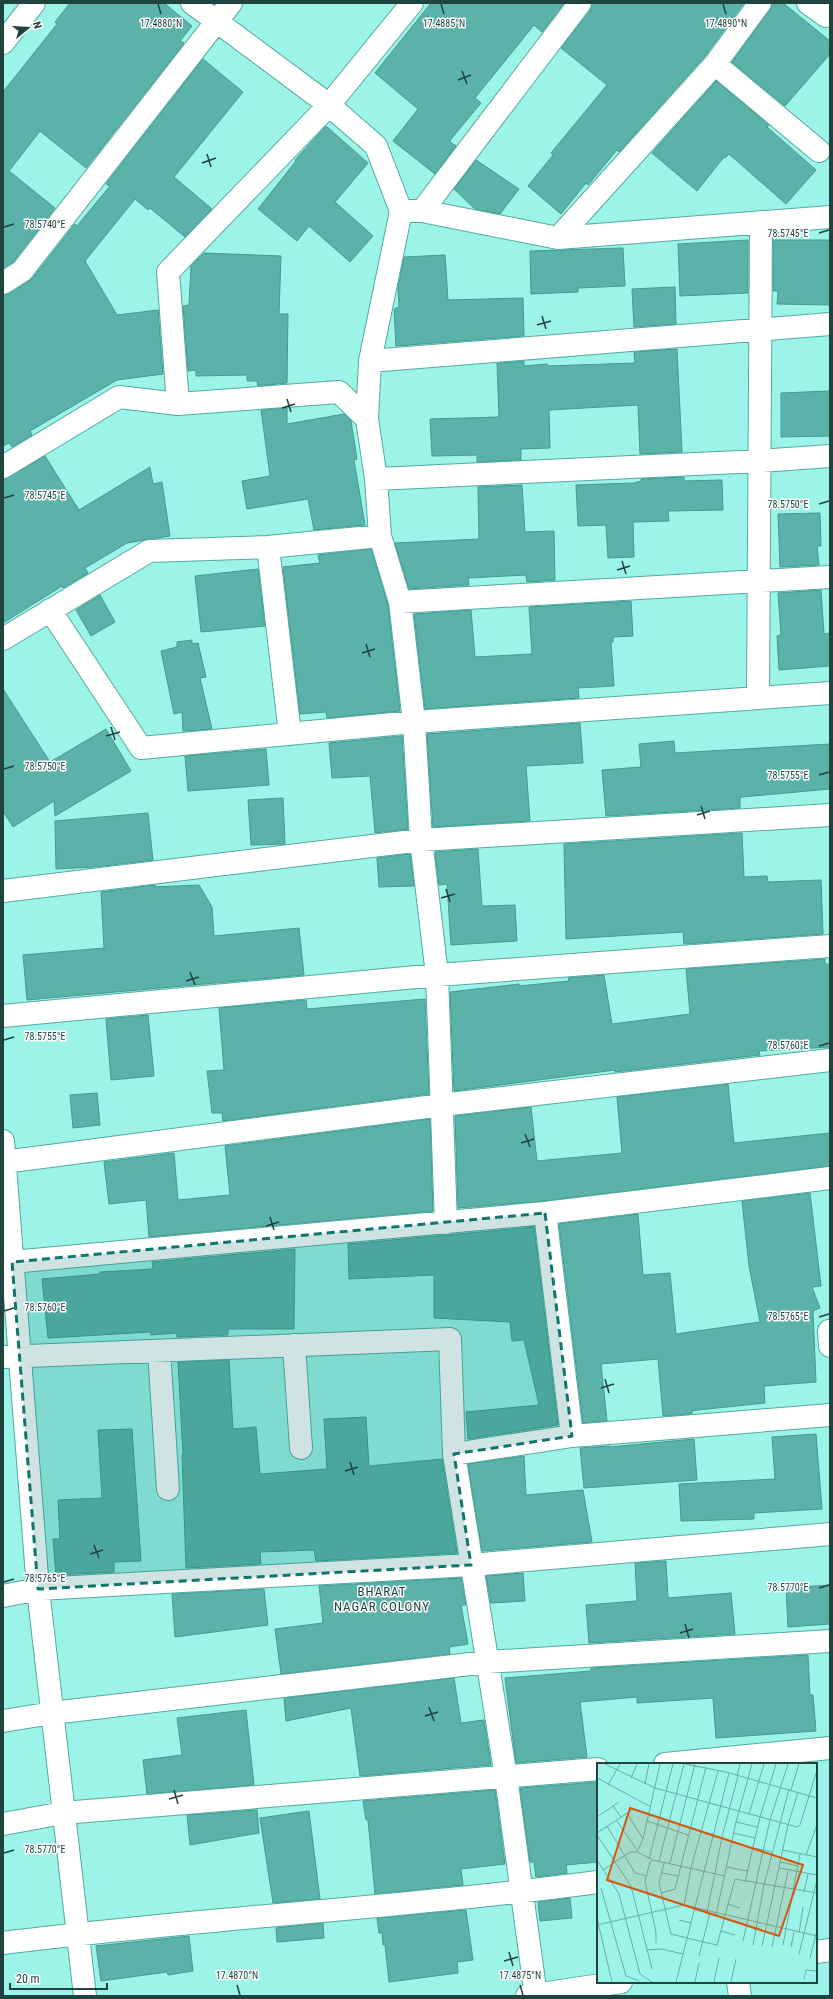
<svg xmlns="http://www.w3.org/2000/svg" width="833" height="1999" font-family="'Roboto Condensed',sans-serif">
  <style>
    .building { fill: #5bb2a8; stroke: #429a90 }
    .lines { fill: none; stroke-linecap: round; stroke-linejoin: round }
    .street-casing { stroke: #54aaa1; stroke-width: 24 }
    .street { stroke: #fff; stroke-width: 22 }
    .marked { fill: #0f766e; fill-opacity: 0.2; stroke: #0f766e; stroke-width: 3; stroke-dasharray: 8 5; stroke-linejoin: round }
    .ticks { fill: none; stroke: #1f433f; stroke-width: 1.5 }
    .labels { text-anchor: middle; dominant-baseline: central; stroke-width: 3; stroke-linejoin: round; paint-order: stroke }
    .neighbourhood-label { font-size: 13px; letter-spacing: 1px; fill: #1f433f; stroke: #fff }
    .inset-road { fill: none; stroke: #6aada4; stroke-width: 1 }
    .view { fill: #d45711; fill-opacity: 0.15; stroke: #d45711; stroke-width: 2 }
    .inset-edge { fill: none; stroke: #1f433f; stroke-width: 2 }
    .ticks-label { font-size: 10px; text-anchor: middle; fill: #1f433f; stroke: #fff; stroke-width: 3; stroke-linejoin: round; paint-order: stroke }
  </style>
  <rect width="100%" height="100%" fill="#9cf3e8"/>
  <path class="building" d="M70 3H164L192 26 180 41 184 43 86 168 40 131 9 171 55 208 13 262 3 268V92L57 24 55 22Z
    M431 3H564L542 32 534 25 475 98 481 103 451 139 450 142 456 146 435 174 393 141 418 109 375 73Z
    M592 3H744L705 56 619 152 617 150 588 185 586 183 561 214 528 186 553 155 551 153 607 85 561 48 590 11Z
    M772 3H783L830 41V54L785 106 732 62 770 10Z
    M203 59 243 92 174 177 212 209 185 237 150 208 148 210 135 199 85 261 117 315 158 310 163 374 117 380 30 431 32 435 12 447 9 443 3 446V295L10 294 32 279 75 224 77 226 110 186 106 184Z
    M716 81 769 125 767 127 816 170 786 204 729 154 725 158 724 157 697 191 652 153Z
    M326 126 368 163 335 202 373 236 350 262 309 226 297 241 258 209 296 161 295 160Z
    M476 160 519 189 500 214 475 209 454 189Z
    M748 240V293L680 296 678 244Z
    M773 240H830V305L777 304 778 291H773Z
    M623 248 625 286 578 288V292L531 294 530 251Z
    M204 253 281 256 279 314H288L287 383 258 386 257 381H247V375L196 376V370L188 371 183 306 189 305 191 266Z
    M445 255 448 300 523 298 524 336 396 346 394 309 399 307 398 288 404 257Z
    M675 287 676 324 634 327 632 289Z
    M677 349 682 452 640 454 638 405 549 410 550 448 521 449V460L477 462V455L432 456 430 419 499 417 497 363 524 361V366L547 364 548 366 635 363 634 352Z
    M830 391V436L781 437V393Z
    M287 408V424L344 414 351 421 357 459 354 460 365 525 314 530 308 499 247 509 242 481 270 476 261 410Z
    M45 456 79 510 150 467 153 484 162 482 170 536 127 543 85 568 88 573 63 588 62 586 3 623V480Z
    M684 477V481L722 480 723 510 668 511 669 521 633 522 634 557 608 558 606 525 578 526 576 485 634 483 641 481V479Z
    M522 485 525 532 554 531 555 580 527 582 526 575 468 578 469 585 409 589 395 543 479 539 478 487Z
    M820 513 821 546H817L819 565 780 567 778 514Z
    M371 549 388 605 400 711 327 718 326 712 300 714 283 567 320 563 318 555Z
    M258 569 265 626 201 632 195 576Z
    M821 590 824 634 830 633V666L779 670 777 636 781 635 778 593Z
    M100 595 115 622 91 636 76 610Z
    M631 601 633 636 613 637V642H611L614 686 578 688 579 698 425 709 414 614 471 610 475 657 532 654 529 607Z
    M192 640V644L198 643 206 677 200 678 212 729 183 731 182 712 174 714 161 651 177 647V642Z
    M3 689 50 762 106 729 131 771 55 816 54 801 13 827 3 811Z
    M580 723 583 763 526 766 530 821 433 827 427 734Z
    M402 736 408 829 375 833 370 776 332 778 329 743Z
    M674 741 675 753 830 744V789L742 797 740 798V808L606 816 602 770 641 767 639 744Z
    M266 749 269 785 188 791 185 756Z
    M283 798 285 844 251 845 248 800Z
    M148 813 153 860 94 867 56 869 55 821Z
    M742 833 744 877 767 876 768 882 821 880 823 934 684 944 683 932 566 939 564 844Z
    M478 849 482 906 515 905 517 941 451 945 447 884 439 885 435 852Z
    M410 854 414 886 379 887 377 858Z
    M155 885V887L199 885 212 907 214 936 299 928 304 975 27 1000 23 955 104 948 101 892Z
    M825 959V964H830V1047L759 1051 760 1055 726 1059 615 1072V1070L454 1091 450 992 519 984V986L569 981 568 978 604 975 612 1024 690 1014 686 969Z
    M425 999 429 1094 223 1121 222 1113H212L207 1071 224 1070 219 1008 306 1000 307 1009Z
    M148 1015 154 1076 111 1080 106 1019Z
    M728 1084 734 1143 830 1133V1166L544 1201 458 1208 455 1116 531 1107 537 1161 622 1153 617 1097Z
    M97 1093 100 1125 73 1128 70 1095Z
    M430 1119 433 1211 149 1237 146 1200 109 1204 104 1162 174 1153 178 1200 230 1195 225 1146Z
    M810 1193 821 1286 812 1287 820 1308 813 1311 816 1382 764 1386 765 1403 698 1410 692 1411V1414L663 1416 658 1359 601 1364 607 1421 583 1423 559 1224 638 1214 643 1275 670 1273 676 1334 760 1322 749 1266 742 1201Z
    M534 1227 558 1425 468 1439 466 1412 539 1405 524 1340 512 1341 510 1322 434 1318V1275L349 1279 348 1244Z
    M295 1249 294 1329H228V1335L177 1337V1333L151 1335V1332L48 1338 42 1279 100 1274V1272L153 1269 152 1262Z
    M229 1360 233 1429 256 1427 260 1474 327 1469 324 1419 366 1417 369 1466 442 1459 457 1553 316 1561 314 1550 260 1552 261 1564 186 1568 182 1455H183L178 1362Z
    M132 1429 141 1561 114 1562V1572L56 1575 53 1539H60L58 1500 102 1498 98 1430Z
    M816 1434 822 1509 754 1513V1519L681 1521 679 1484 775 1479 772 1437Z
    M694 1439 697 1480 584 1488 580 1448 609 1446 610 1447Z
    M524 1456 526 1495 583 1490 592 1542 482 1551 468 1464Z
    M666 1561 668 1598 731 1593 735 1634 589 1643 586 1605 637 1601 635 1563Z
    M523 1573 525 1601 491 1603 486 1576Z
    M461 1578 466 1605H461L468 1644 449 1647 450 1654 281 1674 275 1629 323 1623 319 1586Z
    M830 1585V1624L788 1627 786 1588Z
    M264 1589 268 1625 175 1637 172 1594Z
    M808 1655 810 1695H813L816 1731 716 1738 713 1698 637 1703V1697L580 1702 587 1757 516 1763 505 1678 591 1671V1668Z
    M454 1678 461 1723 484 1720 491 1765 360 1776 351 1708 286 1721 284 1698Z
    M246 1710 254 1785 147 1794 143 1760 182 1755 177 1718Z
    M598 1782V1862L566 1865 567 1873 536 1877 534 1862H530L520 1788Z
    M495 1790 505 1864 461 1869 463 1885 375 1894 368 1820H366L363 1801Z
    M257 1810 259 1833 190 1845 187 1815Z
    M309 1811 320 1899 273 1903 260 1818Z
    M570 1898 572 1918 540 1921 538 1902Z
    M466 1910 473 1960 457 1962 458 1973 389 1982 385 1945H383L382 1933H379L377 1918Z
    M323 1923 324 1938 277 1942 276 1928Z
    M189 1936 193 1971 168 1975 167 1972 101 1981 96 1946Z"/>
  <g class="lines">
    <g class="street-casing">
      <path id="street" d="M192 3 329 105 376 146 401 211 370 361 367 419 376 479 380 536 400 602 414 722 421 840 437 975 446 1223
        M808 3 826 16
        M3 43 34 3
        M715 64 819 151
        M401 211H422L558 238 830 217
        M422 211 580 3
        M558 238 715 64 760 3
        M3 283 22 271 231 3
        M370 361 830 324
        M178 404 168 272 329 105 412 3
        M3 467 119 397 178 404 339 392 367 419
        M376 479 760 461 830 456
        M268 547 290 734
        M400 602 830 577
        M50 610 141 748 414 722 830 693
        M3 639 149 551 268 547 380 536
        M758 697 761 222
        M3 891 421 840 830 815
        M3 1016 437 975 830 946
        M3 1141 38 1589 85 1996
        M4 1162 442 1105 830 1060
        M545 1213 572 1436
        M12 1262 545 1213 830 1178
        M829 1331 830 1346
        M294 1345 301 1448
        M159 1351 168 1489
        M3 1357 450 1339 454 1454 506 1777 536 1996
        M454 1454 572 1436 830 1415
        M3 1596 38 1589 471 1565 830 1534
        M3 1721 52 1713 487 1662 830 1641
        M665 1764 830 1748
        M3 1824 63 1813 598 1769
        M3 1943C201 1918 400 1908 598 1882
        M816 1952 830 1950
        M738 1982 740 1996
        M527 1996 621 1982"/>
    </g>
    <use href="#street" class="street"/>
  </g>
  <path class="marked" d="M545 1213 572 1436 454 1454 471 1565 38 1589 12 1262Z"/>
  <path class="ticks" d="M158 4 161 14M441 4 444 14M723 4 726 14M462 71 467 84M458 80 471 75M207 154 211 167M202 163 216 158M4 227 14 224M819 233 829 230M542 316 546 329M537 325 551 321M287 399 291 412M282 408 295 404M4 498 14 495M819 504 829 501M622 561 626 574M617 570 630 566M366 644 370 657M362 653 375 649M111 727 115 740M106 736 120 732M4 769 14 766M819 775 829 772M701 806 705 819M697 815 710 811M446 889 450 902M441 898 455 894M190 972 195 985M186 981 199 977M4 1040 14 1037M819 1046 829 1043M525 1134 530 1147M521 1143 534 1139M270 1217 274 1230M266 1226 279 1222M4 1311 14 1308M819 1317 829 1314M605 1379 609 1393M601 1388 614 1384M350 1462 354 1475M345 1471 358 1467M94 1545 99 1558M90 1554 103 1550M4 1582 14 1579M819 1588 829 1585M685 1624 689 1638M680 1633 693 1629M429 1707 434 1721M425 1716 438 1712M174 1790 178 1804M169 1799 183 1795M4 1853 14 1850M509 1952 513 1966M504 1961 518 1957M237 1985 240 1995M520 1985 523 1995"/>
  <g class="labels">
    <g class="neighbourhood-label">
      <text x="382" y="1591">BHARAT<tspan x="382" dy="15">NAGAR COLONY</tspan></text>
    </g>
  </g>
  <g transform="translate(597 1763)">
    <rect width="220" height="220" fill="#9cf3e8"/>
    <path class="inset-road" d="M8 1 58 25 200 64 203 62 220 7M88 1 129 9 220 35M140 13 143 1M0 15 54 44M34 15 40 1M48 21 52 1M11 22 23 1M194 27 202 1M16 43 24 54M30 50 46 76M152 51 167 1M0 54 22 39M19 57 40 87M50 58 91 72M139 59 160 64M10 63 38 110 50 113M0 70 35 47M136 70 158 75M0 72 34 123 55 206M148 83 175 89M186 87 220 94M40 89 46 76 63 1M209 92 220 62M52 96 76 1M0 97 22 131 43 211 55 219M56 97 53 99 48 118 59 169V180M62 98 87 1M183 99 201 103M67 100 62 120 74 171 106 179 120 182 138 116 220 130M73 100 98 1M130 104 150 108M182 105 220 112M6 107 33 89H40L56 97 128 113M65 110 81 113M148 119 163 54 179 1M4 125 29 213 42 218M207 129 211 111M64 130 78 126 109 4M131 141 143 145M87 142 94 105 121 8M110 150 125 74 141 13M119 152 139 59 155 1M0 155 15 219M82 157 94 160M0 162 87 142 220 173M124 168 138 172M202 170 206 144M146 178 173 57 191 1M156 182 167 122 192 26M186 182 203 91M165 183 191 62 201 29M175 184 191 108M194 184 197 169M49 187 64 186 86 191M202 191 220 117M102 193 113 150M213 195 220 167M207 216 209 207 220 208M79 219 132 10M98 219 102 200M117 219 122 195M134 219 139 196"/>
    <path class="view" d="M33 45 206 102 182 173 10 117Z"/>
    <rect width="220" height="220" class="inset-edge"/>
  </g>
  <g class="ticks-label">
    <text x="161" y="27">17.4880°N</text>
    <text x="444" y="27">17.4885°N</text>
    <text x="726" y="27">17.4890°N</text>
    <text x="45" y="228">78.5740°E</text>
    <text x="788" y="237">78.5745°E</text>
    <text x="45" y="499">78.5745°E</text>
    <text x="788" y="508">78.5750°E</text>
    <text x="45" y="770">78.5750°E</text>
    <text x="788" y="779">78.5755°E</text>
    <text x="45" y="1040">78.5755°E</text>
    <text x="788" y="1049">78.5760°E</text>
    <text x="45" y="1311">78.5760°E</text>
    <text x="788" y="1320">78.5765°E</text>
    <text x="45" y="1582">78.5765°E</text>
    <text x="788" y="1591">78.5770°E</text>
    <text x="45" y="1853">78.5770°E</text>
    <text x="237" y="1979">17.4870°N</text>
    <text x="520" y="1979">17.4875°N</text>
  </g>
  <rect width="833" height="1999" fill="none" stroke="#1f433f" stroke-width="8"/>
  <g transform="translate(28 28) rotate(72)" stroke="#ffffff" stroke-width="3" paint-order="stroke">
  <path d="M0-3L7 15L0 10L-7 15Z" fill="#1f433f"/>
  <text y="-6" font-size="11" font-weight="bold" text-anchor="middle" fill="#1f433f">N</text>
  </g>
  <path d="M10 1983v6h97v-6" fill="none" stroke="#1f433f" stroke-width="2"/>
  <text x="16" y="1983" font-size="12" fill="#1f433f" stroke="#ffffff" stroke-width="3" paint-order="stroke">20 m</text>
</svg>
